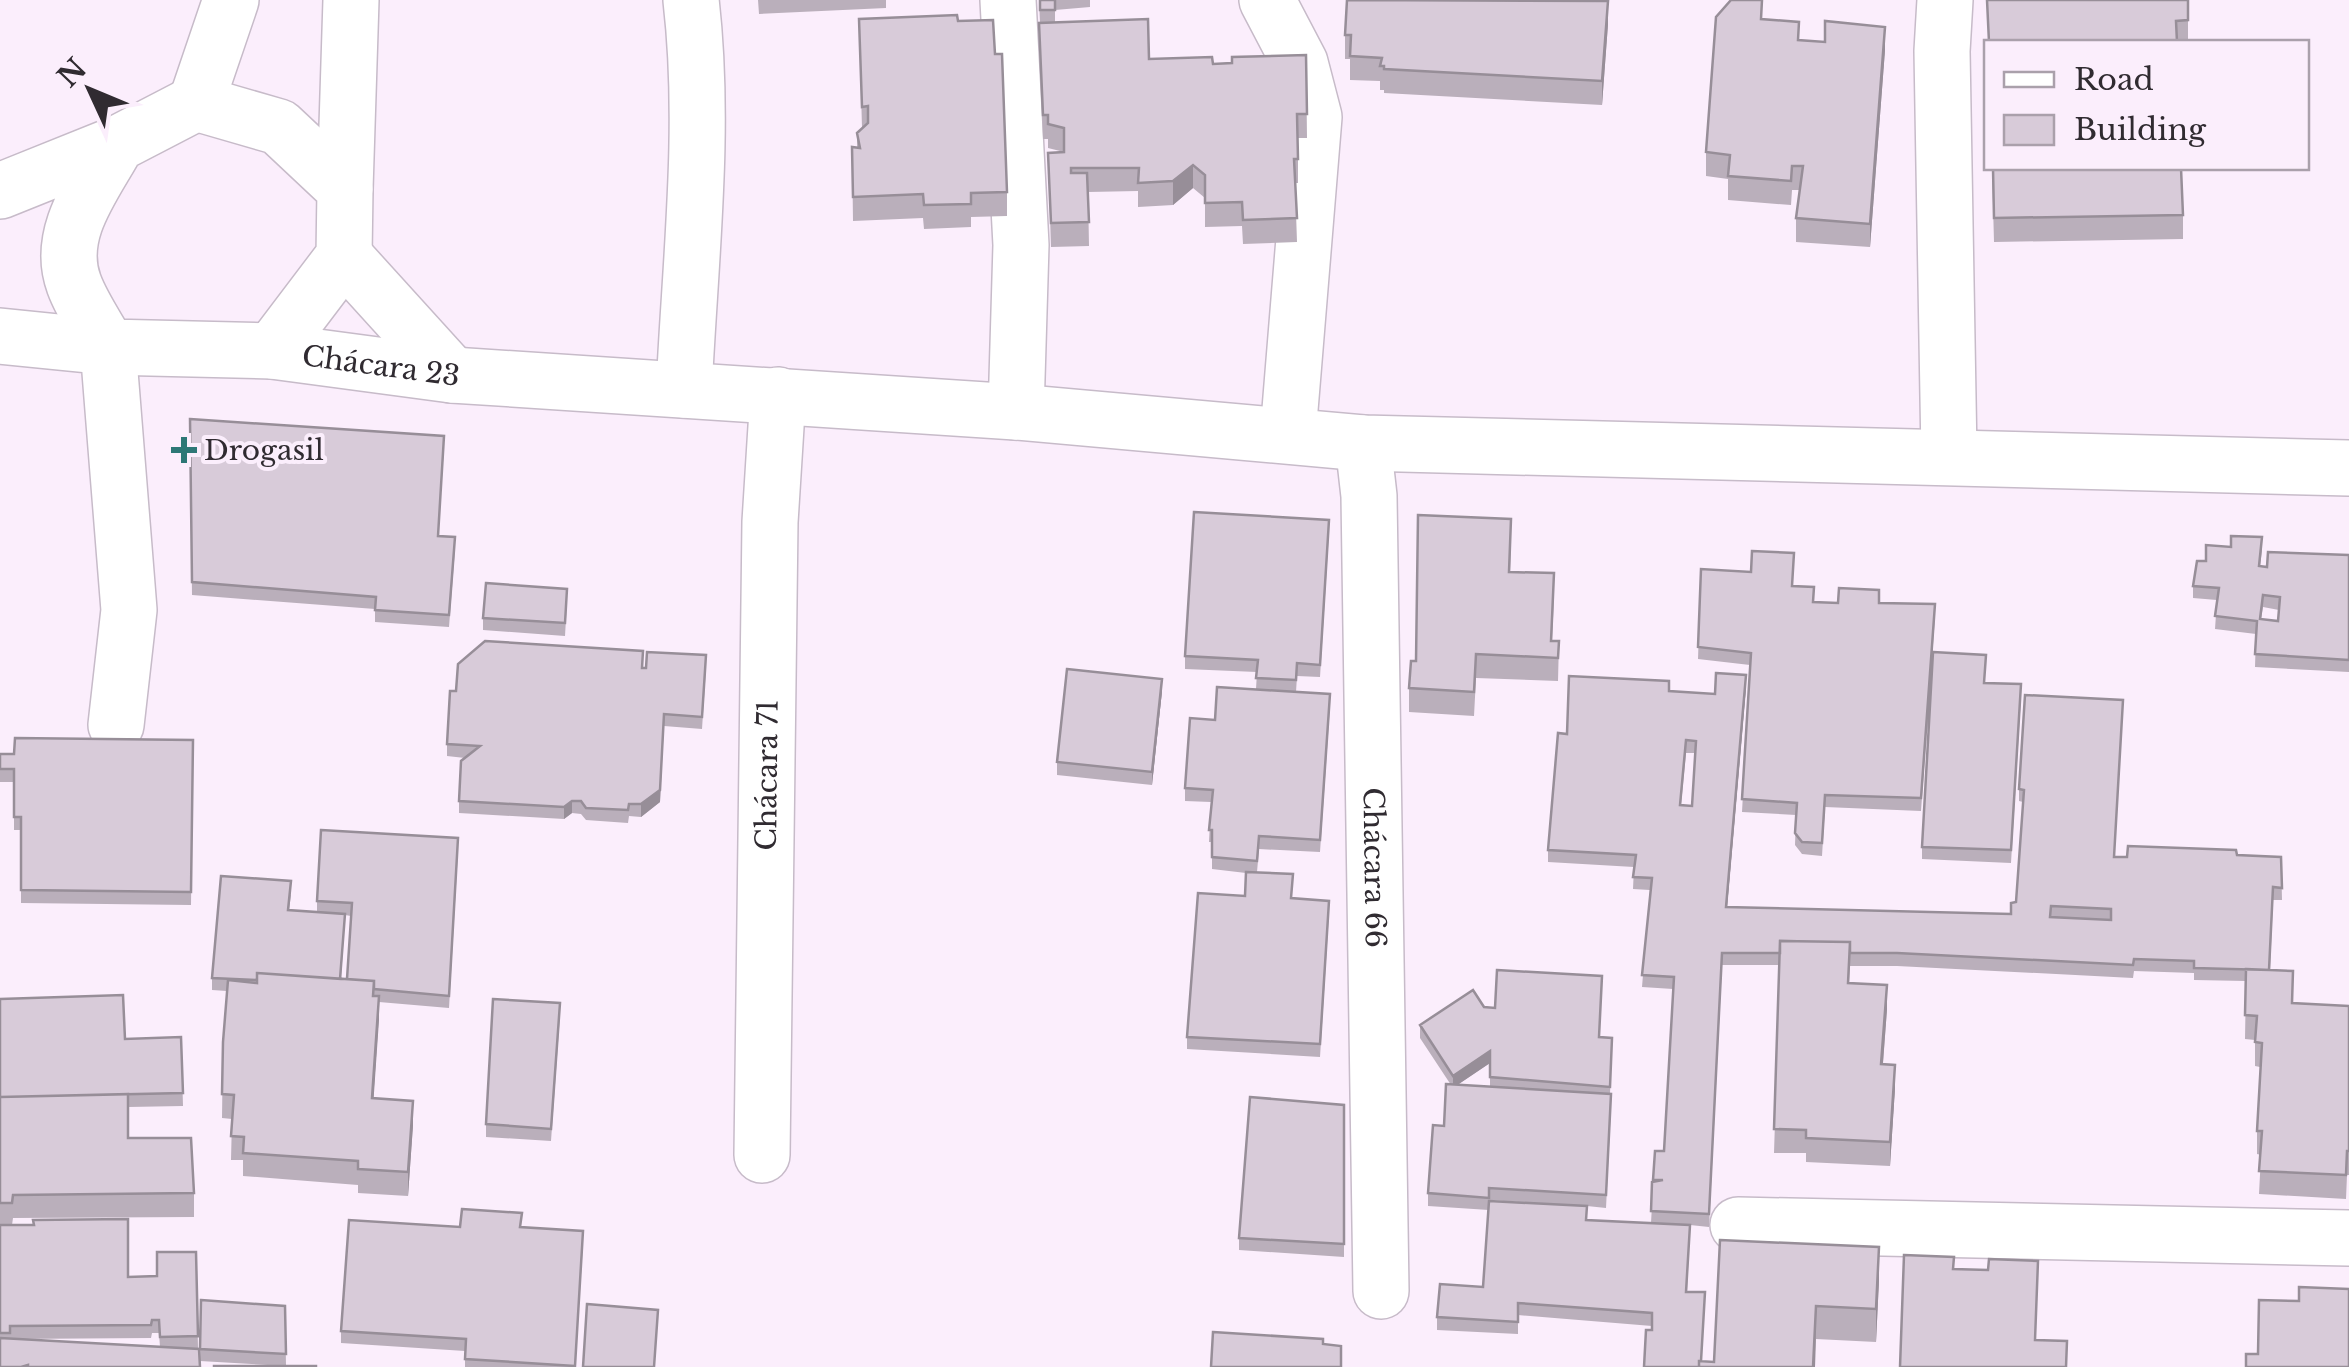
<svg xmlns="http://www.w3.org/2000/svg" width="2349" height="1367" font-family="'Libre Baskerville',serif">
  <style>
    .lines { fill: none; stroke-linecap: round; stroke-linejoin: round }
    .minor-casing { stroke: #c7bbc9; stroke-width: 58 }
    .minor { stroke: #fff; stroke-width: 55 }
    .wall { fill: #baafbb; fill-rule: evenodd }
    .shaded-wall { fill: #978e98 }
    .building { fill: #d8cbd9; stroke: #978e98; stroke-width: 2.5; fill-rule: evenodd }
    .poi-dot { fill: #2d7776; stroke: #fbeefc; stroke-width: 4 }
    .labels { text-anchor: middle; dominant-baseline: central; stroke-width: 8; stroke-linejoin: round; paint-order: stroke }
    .street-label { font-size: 28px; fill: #302b31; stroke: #fbeefc }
    .poi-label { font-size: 28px; fill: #302b31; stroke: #fbeefc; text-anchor: start }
  </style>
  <rect width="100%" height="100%" fill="#fbeefc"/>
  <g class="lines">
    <g class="minor-casing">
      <g id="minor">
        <path d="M1008 0 1021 245 1016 412"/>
        <path d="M1267 0 1300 63 1314 117 1288 434"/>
        <path d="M1945 0 1942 51 1949 455"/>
        <path d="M196 103 231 0"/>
        <path d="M345 189 351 0"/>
        <path d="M0 191 117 144 196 103 279 127 345 189 344 256 272 351 108 347C97 327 82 306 74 284 55 233 94 186 117 144"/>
        <path d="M344 256 452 375"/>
        <path d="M0 336 108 347 129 610 116 725"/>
        <path id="s1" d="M272 351 452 375 1016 412 1363 443 2349 468"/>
        <path d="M684 390C690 262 706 128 691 0"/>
        <path id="s2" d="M1363 443 1369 496 1381 1291"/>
        <path id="s3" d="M762 1155 770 522 778 395"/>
        <path d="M1738 1225 2349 1238"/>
      </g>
    </g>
    <use href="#minor" class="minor"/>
  </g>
  <path class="wall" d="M758 0H886V8L759 14Z
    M1039 0H1090V7L1055 10V22L1040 23Z
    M2188 0V42H1988Z
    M859 19 958 21 995 54 1007 192V216L971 217V227L924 229 923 218 853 221 852 147 857 148V133L862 128Z
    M1763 19 1799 40 1885 50 1870 247 1796 242V218L1800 190H1792L1791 205 1728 200V179L1706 176V152Z
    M1039 23 1149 59 1213 64 1306 55 1307 138H1298V183H1295L1297 242 1243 244 1242 226 1205 227V198L1193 188 1173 205 1138 207V191L1088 192 1089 246 1051 247 1048 153 1064 152 1048 148V139H1043Z
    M1608 24 1602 105 1384 93V90H1380V81L1350 80V59H1345V35Z
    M1992 168 2183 215V239L1994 242Z
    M190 419 444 448 438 536 455 549 449 627 375 622V609L192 595Z
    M1329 532 1320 677 1297 676 1296 692 1330 706 1320 852 1259 849 1257 872 1292 899 1329 913 1320 1057 1187 1049V1037L1245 896 1246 873 1212 869V842H1209L1211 802 1185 801V788L1215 720 1256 689 1257 672 1185 669V656Z
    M1511 543 1510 572 1554 597 1552 641H1559L1558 681 1476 678 1474 716 1409 712V688L1416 661Z
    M2262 550 2260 566 2267 567 2349 555V672L2255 667 2256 634 2215 629 2217 600 2193 598V586L2206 561ZM2263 607 2279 610 2278 621 2261 619Z
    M1794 566 1792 586 1814 602 1879 603 1935 617 1921 811 1825 807 1822 856 1802 854 1795 845 1796 815 1742 812 1750 665 1698 659 1701 569 1751 572Z
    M567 601 565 636 483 630V618Z
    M643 668H706L702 729 664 726 660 802 641 817 629 816 628 823 586 820 581 814 572 813 564 819 459 813V801L465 758 447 756V744Z
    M1985 683 2021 697 2011 863 1922 859V847Z
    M1746 687 1727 907 2011 914 2016 902 2023 802 2019 801V789L2025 695 2115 857 2237 855 2281 857 2282 900H2273L2270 970 2293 1003 2349 1006V1175H2347L2346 1199 2259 1194 2261 1155 2257 1154V1131L2260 1067 2255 1066V1040L2245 1039 2246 981 2194 980V973L2134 971 2133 978 1897 966H1850L1849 983 1887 1009 1883 1064 1895 1088 1890 1166 1806 1162V1153H1774L1780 965H1722L1709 1227 1690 1225 1687 1292 1702 1361 1714 1362 1720 1240 1879 1280 1876 1342 1816 1339 1815 1367H1644L1652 1326 1518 1315V1334L1437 1330V1317L1483 1287 1562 1205 1489 1200V1210L1428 1206V1193L1444 1126 1451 1085 1420 1038V1025L1484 1007 1495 1008 1602 988 1599 1037 1612 1038 1610 1094 1611 1107 1606 1208 1587 1206V1220L1651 1223 1655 1151H1664L1673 989 1642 987 1650 890 1633 889 1634 867 1548 862V850L1567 734 1669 691 1715 694ZM1686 753H1695L1692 806 1681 805ZM1490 1063V1087L1457 1085Z
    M1162 691 1152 785 1057 775V762Z
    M193 740 191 905 21 903V830H14V782H0V754Z
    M458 851 449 1008 379 1002 373 1098 413 1125 408 1196 358 1193V1185L243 1176V1160H231L232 1119 222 1118 223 1042 227 991 212 990V978L291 894 289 910 317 912V901ZM345 915 351 916 347 979H341Z
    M0 999 125 1039 181 1037 183 1106 128 1107V1138L194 1193V1217L13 1218 12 1225H33V1220L128 1277 157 1276 196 1252 198 1348 0 1367ZM152 1333H159L160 1347 12 1339 151 1338Z
    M560 1015 551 1141 486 1137V1124Z
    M1344 1105V1257L1239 1250V1238Z
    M460 1227H522L583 1244 575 1367H465V1351L341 1343V1331Z
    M201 1300 285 1306 286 1366 200 1361Z"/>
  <path class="shaded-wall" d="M1608 1V24L1602 105V81Z
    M1885 27V50L1870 247V224Z
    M1193 165V188L1173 205V181Z
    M1746 675V687L1726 919V907Z
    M1162 679V691L1152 785V772Z
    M664 714 660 802 641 817V804Z
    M572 801V813L564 819V807Z
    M1887 985V1009L1881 1088V1064Z
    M379 996V1020L372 1122V1098Z
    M1490 1051V1063L1453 1088V1076Z
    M1895 1065V1088L1890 1166V1142Z
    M413 1101V1125L408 1196V1172Z
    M1879 1247V1280L1876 1342V1309Z
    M1816 1306 1815 1367H1813Z"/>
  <path class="building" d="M1040 0H1055V10H1040Z
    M1347 0 1608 1 1602 81 1384 69V66H1380L1382 58 1350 56 1351 35H1345Z
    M1731 0H1762L1761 19 1799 22 1798 40 1825 42V21L1885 27 1870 224 1796 218 1803 166H1792L1791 181 1728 176 1730 155 1706 152 1716 17Z
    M1987 0H2188V20L2176 21 2177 42H1989Z
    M957 15 958 21 993 20 995 54H1002L1007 192 971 193V204L924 205 923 194 853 197 852 147 860 148 857 133 868 123V106L862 107 859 19Z
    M1148 19 1149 59 1212 57 1213 64 1232 63V57L1306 55 1307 114H1297L1298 159H1294L1297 218 1243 220 1242 202 1205 203V175L1193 165 1173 181 1138 183 1139 168H1071V173H1087L1089 222 1051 223 1048 153 1064 152V128L1048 124V115H1043L1039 23Z
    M1993 168H2181L2183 215 1994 218Z
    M190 419 444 436 438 536 455 537 449 615 375 610 376 597 192 582Z
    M1194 512 1329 520 1320 665 1297 663 1296 680 1256 678 1258 660 1185 656Z
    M1418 515 1511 519 1509 572 1554 573 1551 641H1559L1558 658 1476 654 1474 692 1409 688 1411 661H1416Z
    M2231 536 2262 537 2259 566 2267 567 2268 552 2349 555V660L2255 654 2257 621 2215 616 2219 588 2193 586 2197 561H2206V545L2231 547ZM2263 595 2280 597 2278 621 2260 619Z
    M1752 551 1794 553 1792 586 1814 587 1813 602 1838 603 1839 588 1879 590V603L1935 604 1921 798 1825 795 1822 843 1802 842 1795 833 1797 803 1742 799 1751 653 1698 647 1701 569 1751 572Z
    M486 583 567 589 565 623 483 618Z
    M485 641 643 651 642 668H646L647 652 706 655 702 717 664 714 660 790 641 804H629L628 810 586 808 581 801H572L564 807 459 801 461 761 480 746 447 744 450 691H456L458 664Z
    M1933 652 1986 655 1984 683 2021 684 2011 850 1922 847Z
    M1067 669 1162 679 1152 772 1057 762Z
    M1716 673 1746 675 1726 907 2011 914V903L2016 902 2024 790 2019 789 2025 695 2123 700 2114 857H2127L2128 846 2236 850 2237 855 2281 857 2282 888 2273 887 2269 970 2194 968V961L2134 959 2133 965 1897 953H1850V942L1780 941V953H1722L1709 1214 1651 1211 1652 1182 1663 1180H1653L1655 1151H1664L1674 977 1642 975 1652 878 1633 877 1636 855 1548 850 1558 733 1567 734 1569 676 1669 681V691L1715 694ZM1686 740 1696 741 1692 806 1680 805ZM2051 906 2111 909V920L2050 917Z
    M1217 687 1330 694 1320 840 1259 836 1257 861 1212 857V830H1209L1213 790 1185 788 1190 718 1215 720Z
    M15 738 193 740 191 892 21 890V817H14V769H0V754H14Z
    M321 830 458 838 449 996 374 989V981L347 979 352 903 317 901Z
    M1246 872 1293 874 1291 898 1329 901 1320 1044 1187 1037 1198 893 1245 896Z
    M221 876 291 881 288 910 345 914 340 979 257 973V980L212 978Z
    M1780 941 1850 942 1848 983 1887 985 1881 1064 1895 1065 1890 1142 1806 1138V1130L1774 1129Z
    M2246 969 2293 971 2292 1003 2349 1006V1151H2347L2346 1175 2259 1171 2262 1131H2257L2262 1043 2255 1042 2257 1016 2245 1015Z
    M1497 970 1602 976 1599 1037 1612 1038 1610 1087 1490 1077V1051L1453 1076 1420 1025 1473 990 1484 1007 1495 1008Z
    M257 973 374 981 373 996H379L372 1098 413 1101 408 1172 358 1169V1161L243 1153 244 1137 231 1136 234 1095 222 1094 223 1042 228 980 257 983Z
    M123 995 125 1039 181 1037 183 1093 0 1097V999Z
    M493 999 560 1003 551 1129 486 1124Z
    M1446 1084 1611 1094 1606 1195 1489 1188V1198L1428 1193 1433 1125 1444 1126Z
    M128 1094V1138H191L194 1193 13 1195 12 1203H0V1097Z
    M1250 1097 1344 1105V1244L1239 1238Z
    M1489 1201 1587 1206 1586 1220 1690 1225 1686 1292H1705L1701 1361H1699V1367H1644L1646 1330H1652V1313L1518 1303V1322L1437 1317 1440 1284 1483 1287Z
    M462 1209 522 1213 520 1227 583 1231 575 1366 465 1359 466 1339 341 1331 349 1220 460 1227Z
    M128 1219V1277L157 1276V1252H196L198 1336 160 1337 159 1320H152L151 1325 10 1326V1333H0V1225H34L33 1220Z
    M1720 1240 1879 1247 1876 1309 1816 1306 1813 1367H1699V1361L1714 1362Z
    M1904 1255 1954 1257 1953 1269 1988 1270 1989 1259 2038 1261 2035 1340 2067 1341 2066 1367H1900Z
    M2299 1287 2349 1289V1367H2246V1354H2258L2259 1300 2299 1301Z
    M201 1300 285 1306 286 1354 200 1349Z
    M587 1304 658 1310 654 1367H583Z
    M1213 1332 1323 1339V1344L1341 1346V1367H1211Z
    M0 1338 199 1349 200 1367H28V1365L21 1367H0Z
    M214 1366H316V1367H214Z"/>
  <path class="poi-dot" d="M179 435h10v10h10v10h-10v10h-10v-10h-10v-10h10z"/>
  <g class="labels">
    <g class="street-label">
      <text stroke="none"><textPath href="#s1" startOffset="110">Chácara 23</textPath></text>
      <text stroke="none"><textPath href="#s3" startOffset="380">Chácara 71</textPath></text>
      <text stroke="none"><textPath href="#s2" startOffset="425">Chácara 66</textPath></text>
    </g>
    <g class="poi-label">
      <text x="204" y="450">Drogasil</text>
    </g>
  </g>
  <rect x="1984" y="40" width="325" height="130" fill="#fbeefc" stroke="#aaa0ab" stroke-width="2.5"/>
  <rect x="2004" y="72" width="50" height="15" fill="#ffffff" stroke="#aaa0ab" stroke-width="2.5"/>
  <text x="2074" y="90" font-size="30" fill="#302b31">Road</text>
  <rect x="2004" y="115" width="50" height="30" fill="#d8cbd9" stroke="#aaa0ab" stroke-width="2.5"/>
  <text x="2074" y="140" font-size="30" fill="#302b31">Building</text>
  <g transform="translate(90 90) rotate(314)" stroke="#fbeefc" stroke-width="8" paint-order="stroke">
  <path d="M0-8L18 38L0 25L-18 38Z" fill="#302b31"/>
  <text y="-15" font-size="28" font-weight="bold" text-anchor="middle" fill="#302b31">N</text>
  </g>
</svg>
